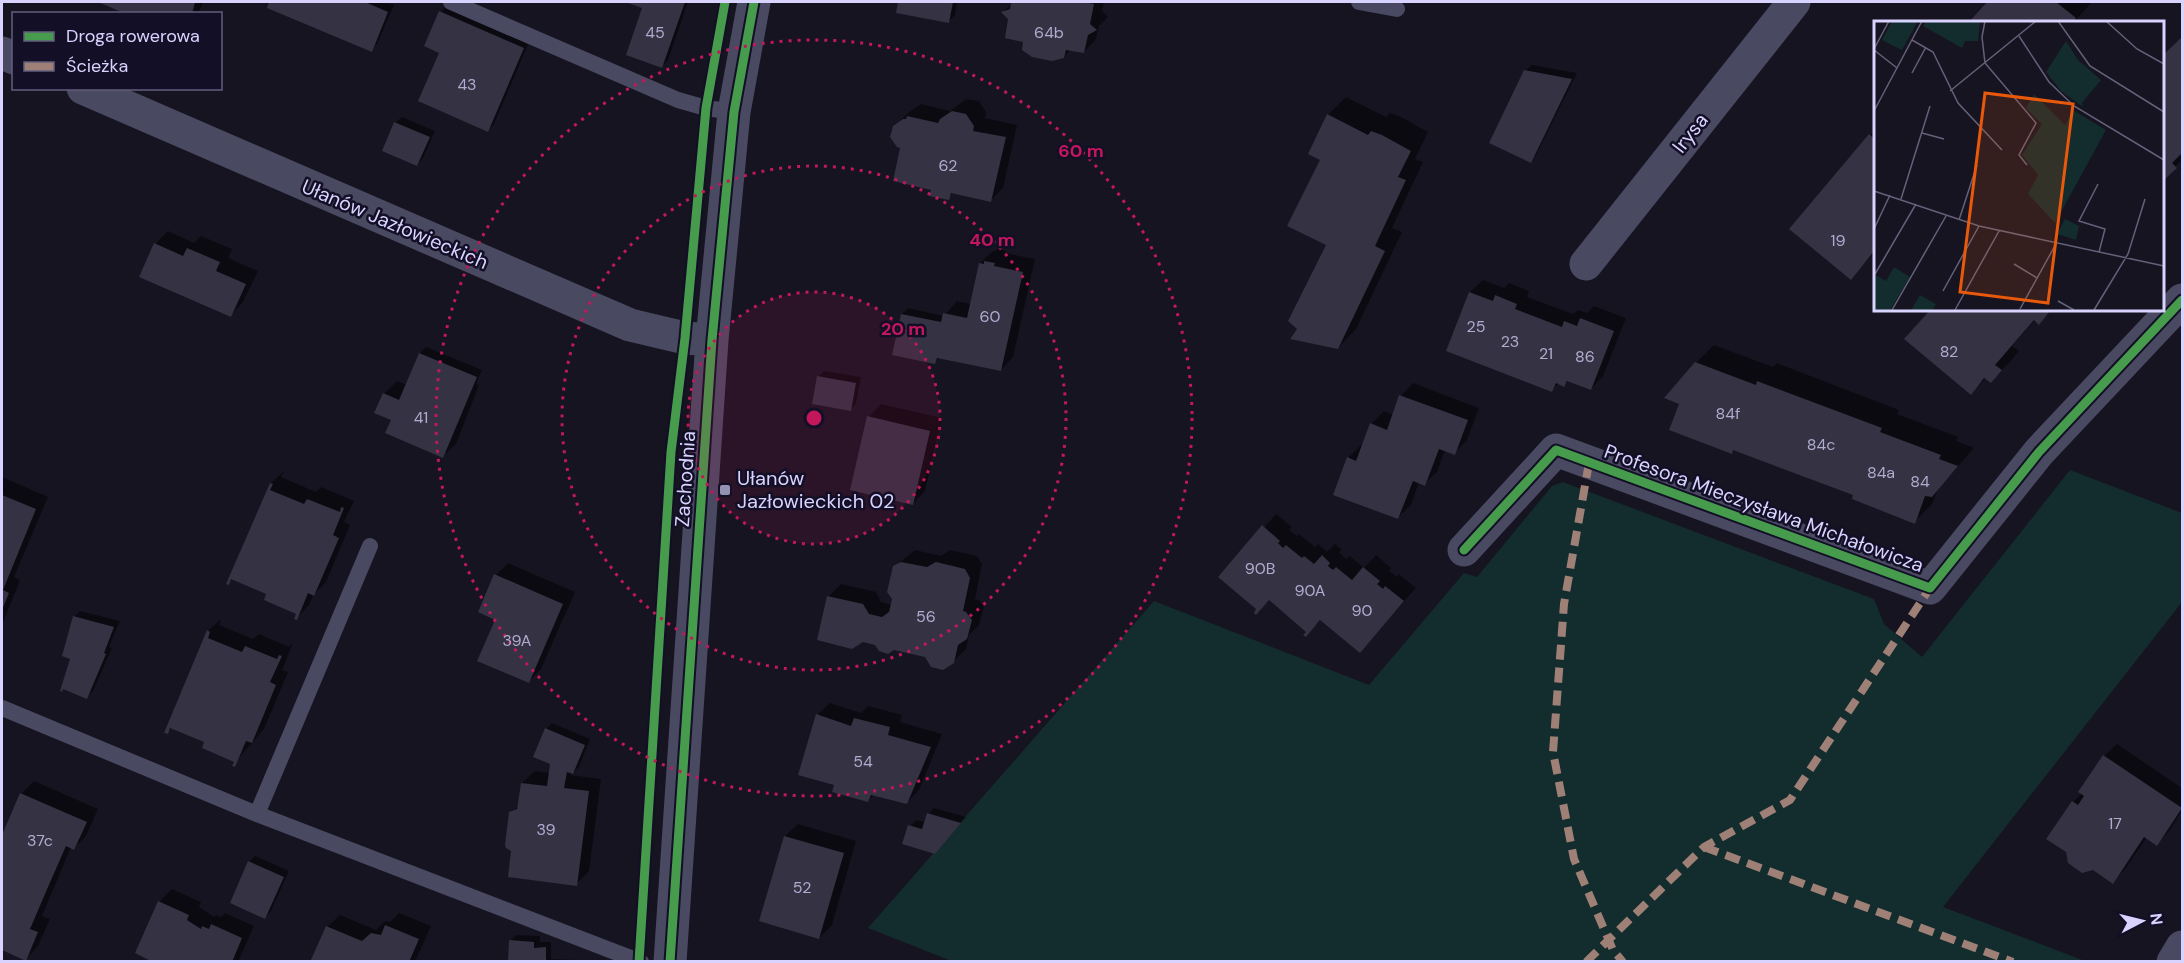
<svg xmlns="http://www.w3.org/2000/svg" width="2184" height="963" font-family="'DM Sans',sans-serif">
  <style>
    .green { fill: #132c2d }
    .shadow { fill: #0007 }
    .building { fill: #343243 }
    .lines { fill: none; stroke-linecap: round; stroke-linejoin: round }
    .service { stroke: #4a4962; stroke-width: 16 }
    .minor { stroke: #4a4962; stroke-width: 33 }
    .quiet { stroke: #9e8076; stroke-width: 8; stroke-dasharray: 15 8; stroke-linecap: butt }
    .cycleway-casing { stroke: #130f26; stroke-width: 13 }
    .cycleway { stroke: #469c4c; stroke-width: 9 }
    .ring { fill: none; stroke: #c2185b; stroke-width: 3; stroke-dasharray: 3 6 }
    .poi-dot { fill: #9591b1; stroke: #130f26; stroke-width: 2 }
    .labels { text-anchor: middle; dominant-baseline: central; stroke-width: 5; stroke-linejoin: round; paint-order: stroke }
    .number-label { font-size: 16px; fill: #b0acd0 }
    .street-label { font-size: 20px; fill: #d9d4ff; stroke: #130f26 }
    .poi-label { font-size: 20px; fill: #d9d4ff; stroke: #130f26; text-anchor: start }
    .inset-road { fill: none; stroke: #64617a; stroke-width: 1.5 }
    .view { fill: #e8590c; fill-opacity: 0.15; stroke: #e8590c; stroke-width: 3 }
    .inset-edge { fill: none; stroke: #d9d4ff; stroke-width: 3 }
    .centre { fill: #c2185b; stroke: #130f26; stroke-width: 3 }
    .ring-label { font-size: 18px; text-anchor: middle; font-weight: bold; fill: #c2185b; stroke: #130f26; stroke-width: 5; stroke-linejoin: round; paint-order: stroke }
  </style>
  <rect width="100%" height="100%" fill="#161421"/>
  <path class="green" d="M2070 470 2182 513V602L1943 907 2085 961 954 962 868 928 1154 601 1369 685 1464 573 1477 577 1552 486 1563 482 1874 599 1884 624 1922 657Z"/>
  <path class="shadow" d="M101 2H203L198 14H130Z
    M271 2H385L394 5 377 44 371 50 268 7Z
    M629 2H688L668 60 662 66 644 7Z
    M899 2H957L955 15 949 21 897 12Z
    M1013 2H1104L1102 11 1108 17 1099 26 1096 39 1084 52 1071 49 1064 57 1024 41 1010 18 1003 12Z
    M1989 2H2092L2074 22H1971Z
    M447 6 529 42 494 124 488 130 441 52 440 12Z
    M2182 38V160L2164 178 2162 175V59Z
    M1532 65 1577 73 1536 155 1530 161 1525 71Z
    M1346 97 1386 117 1390 113 1401 117 1428 132 1415 159 1423 162 1392 228 1402 232 1356 329 1338 348 1299 329 1328 244 1322 159 1328 115Z
    M966 99 979 101 986 112 985 118 1017 125 1003 188 990 201 954 192 948 198 933 189 902 146 895 126 908 113 921 104 950 111Z
    M402 117 435 131 423 158 417 165 395 123Z
    M1875 130V252L1851 278 1870 135Z
    M2162 218 2166 222 2162 227Z
    M168 231 194 243 201 236 232 249 228 258 258 271 243 302 231 315 155 244Z
    M998 249 1006 251 1005 253 1035 259 1013 357 1001 370 940 357 935 362 902 314 908 308 944 316 957 301 971 304 980 263 993 251H995Z
    M1483 280 1504 288 1509 283 1529 291 1527 297 1573 314 1578 310 1587 313 1594 306 1626 318 1603 376 1591 389 1569 381 1564 385 1559 383 1552 390 1470 292Z
    M1932 309H2052L2039 323 2035 320 2012 346 2019 351 2009 363 1990 381 1986 378 1971 393Z
    M1714 345 1773 367 1777 363 1899 410 1897 414 1958 437 1956 441 1974 448 1938 489 1932 504 1914 522 1855 494 1734 449 1731 452 1696 363Z
    M426 347 482 370 476 384 479 385 456 444 443 456 393 419 384 394 397 381 407 385 420 353Z
    M824 371 861 377 856 403 850 410 818 377Z
    M1413 383 1479 408 1467 440 1454 453 1445 450 1437 472 1424 484 1419 482 1411 505 1398 517 1348 458 1361 445 1363 446 1371 424 1384 411 1394 415 1401 396Z
    M881 404 942 418 925 491 913 504 869 417Z
    M284 471 281 477 316 492 321 487 354 501 344 522 350 525 326 582 314 594 309 605 297 618 298 613 268 593 231 578 271 483Z
    M2 477 48 497 14 577 20 580 2 625Z
    M1276 514 1292 527 1289 530 1297 536 1299 534 1315 547 1318 544 1327 552 1335 544 1342 550 1339 552 1346 559 1350 556 1364 568 1376 555 1391 568 1389 571 1397 577 1399 574 1416 588 1360 651 1321 620 1306 635 1309 632 1270 599 1256 613 1258 609 1220 577Z
    M915 550 941 556 950 550 977 556 982 564 975 599 979 600 984 607 979 625 969 635 966 649 953 662 876 644 828 597 841 584 876 592 881 602 893 605 894 567Z
    M508 563 575 592 541 669 528 682 497 619 496 575Z
    M80 611 120 621 109 647 112 648 93 691 87 697 71 658 74 617Z
    M221 619 219 625 253 639 259 634 289 647 293 643 282 670 288 672 264 729 236 761 206 741 172 728 167 732 208 631Z
    M830 703 861 713 868 706 902 715 900 722 942 734 919 790 906 803 874 795 868 801 836 784 817 715Z
    M552 723 590 739 579 767 570 775 601 779 589 871 576 884 513 850 511 813 519 805 522 783 535 771 550 773 552 763 546 729Z
    M2117 744 2182 788V811L2169 831 2157 844 2147 837 2125 869 2113 882 2073 802 2082 793 2104 756Z
    M34 781 98 809 86 836 74 848 71 847 42 916 50 919 38 946 26 959 2 948V838L21 794Z
    M934 808 966 817 941 846 910 826 916 820 925 822 928 814Z
    M798 824 856 841 832 925 819 938 760 920 785 836Z
    M255 856 289 871 271 911 265 917 249 862Z
    M172 889 201 902 199 907 214 917 216 915 221 917 225 913 254 926 238 962H157L159 902Z
    M399 913 431 926 415 962H312L327 927 340 915 376 930 385 921 390 922Z
    M516 935 540 936V942H551V959L577 960V962H509L510 941Z"/>
  <path class="building" d="M98 2H195L192 14H126Z
    M269 2H365L388 12 372 52 267 8Z
    M628 2H685L662 68 626 55 642 8 628 3Z
    M898 2H953L949 23 896 13Z
    M1011 2H1083L1094 4 1090 24 1097 30 1088 35 1084 53 1066 50 1064 58 1052 61 1032 57 1022 50 1023 42 1005 38 1008 19 1001 12 1010 9Z
    M1987 2H2056L2076 18 2073 22H1969Z
    M439 11 524 48 488 132 418 101 439 53 424 46Z
    M2182 37V153L2172 163 2177 168 2164 180 2162 177V56Z
    M1524 70 1572 79 1531 163 1489 143Z
    M952 111 966 114 974 126 973 131 1006 137 991 202 951 193 949 200 929 196 931 190 893 181 900 148 897 147 890 137 893 126 903 119H906L907 116 938 123 940 119Z
    M1327 114 1368 135 1371 131 1382 135 1411 151 1398 177 1406 180 1375 246 1385 251 1338 349 1290 339 1297 329 1288 321 1326 245 1287 226 1320 160 1308 154Z
    M394 122 430 137 417 166 382 151Z
    M1869 134 1875 139V250L1851 280 1789 229Z
    M154 243 183 256 187 248 220 262 216 271 246 284 231 317 139 277Z
    M984 261 995 263 994 266 1023 272 1001 371 937 358 935 364 892 355 901 314 941 322 943 313 967 318 979 263 984 264Z
    M1469 292 1493 301 1495 295 1517 304 1515 309 1562 327 1564 321 1577 326 1580 318 1614 331 1591 390 1567 381 1564 387 1556 383 1552 392 1446 351Z
    M1931 309H2048L2050 311 2039 325 2034 320 1995 365 2002 370 1991 383 1984 378 1971 395 1904 339Z
    M419 353 477 377 443 458 385 433 391 420 374 413 383 393 399 400Z
    M1695 362 1756 385 1757 381 1882 428 1880 432 1941 455 1939 459 1958 466 1932 497 1925 496 1915 524 1852 499 1853 495 1733 450 1732 454 1669 430 1679 404 1664 398Z
    M817 376 856 383 851 411 812 404Z
    M1399 395 1468 420 1455 455 1439 449 1425 486 1413 481 1398 519 1333 495 1347 457 1356 461 1370 423 1387 430Z
    M867 416 930 431 913 505 850 490Z
    M270 483 273 484 270 490 304 504 307 499 340 512 341 507 344 508 333 535 339 538 314 596 308 593 297 620 294 619 296 614 264 600 266 594 231 579 229 585 226 584Z
    M2 495 36 509 3 590 9 593 2 610Z
    M1262 525 1280 541 1278 543 1283 548 1286 545 1302 558 1304 556 1314 564 1322 555 1330 563 1328 566 1333 570 1336 567 1352 580 1363 567 1380 581 1377 584 1383 589 1385 586 1404 601 1360 653 1320 620 1306 637 1303 635 1306 632 1269 600 1256 615 1254 613 1256 609 1218 577Z
    M901 562 927 567 936 562 965 569 970 578 963 611 966 612 972 620 967 639 958 645 954 663 943 670 931 667 925 657 894 650 888 654 879 651 875 645 863 642 852 649 817 640 827 596 863 604 869 614 882 617 889 612 892 599 887 592 893 566Z
    M494 574 563 604 529 683 477 661 495 620 478 612Z
    M73 616 114 627 104 653 106 654 87 699 63 689 62 692 60 691 70 659 62 656Z
    M207 630 210 632 208 638 242 652 245 646 277 659 279 655 282 656 270 682 276 685 252 743 246 741 235 767 232 766 234 762 202 748 204 742 170 728 168 734 164 733Z
    M816 714 851 726 854 718 890 727 888 735 931 747 907 804 871 795 868 802 832 792 834 785 798 775Z
    M545 728 585 745 573 774 567 772 564 788 589 791 577 886 508 877 511 851 506 848 505 845 509 812 517 809 521 783 547 786 550 764 533 757Z
    M2103 755 2182 808 2157 846 2144 837 2113 884 2093 870 2082 873 2068 863 2066 852 2046 839 2072 801 2078 805 2084 796 2078 792Z
    M20 793 87 822 74 850 66 846 48 887 30 929 38 932 26 961 2 950V835Z
    M927 813 961 823 935 854 902 844 908 825 922 829Z
    M784 836 844 853 819 939 759 921Z
    M248 861 284 877 265 919 230 903Z
    M158 901 189 915 187 920 201 929 202 926 209 929 211 924 242 938 232 962H153L135 953Z
    M385 925 419 939 409 962H310L326 926 362 941 371 933 381 935Z
    M509 940 534 942V948L546 947V962H508Z"/>
  <g class="lines">
    <path class="service" d="M451 2 678 100 706 108 734 112
      M1359 2 1397 9
      M2 708 257 814 641 962
      M257 814 370 546"/>
    <path class="minor" d="M2 53 14 58
      M83 88 630 325 685 338 712 340
      M1586 264 1794 2
      M1464 550 1556 450 1930 588 2039 452 2182 300
      M670 962 712 340 734 112 754 2
      M2173 962 2182 947"/>
    <path class="quiet" d="M1589 463 1564 604 1553 752 1574 859 1613 950 1623 962
      M1704 847 2013 962
      M1586 962 1704 847 1790 800 1930 588"/>
    <g class="cycleway-casing">
      <path id="cycleway" d="M1464 550 1556 450 1930 588 2039 452 2182 300
        M639 962 671 452 685 338 706 108 725 2
        M670 962 712 340 734 112 754 2"/>
    </g>
    <use href="#cycleway" class="cycleway"/>
  </g>
  <circle cx="814" cy="418" r="126" fill="#c2185b" fill-opacity=".12"/>
  <g class="ring">
    <circle cx="814" cy="418" r="126"/>
    <circle cx="814" cy="418" r="252"/>
    <circle cx="814" cy="418" r="378"/>
  </g>
  <rect class="poi-dot" x="719" y="484" width="12" height="12" rx="3"/>
  <g class="labels">
    <g class="number-label">
      <text x="655" y="32">45</text>
      <text x="1049" y="32">64b</text>
      <text x="467" y="84">43</text>
      <text x="948" y="165">62</text>
      <text x="1838" y="240">19</text>
      <text x="990" y="316">60</text>
      <text x="1476" y="326">25</text>
      <text x="1510" y="341">23</text>
      <text x="1949" y="351">82</text>
      <text x="1546" y="353">21</text>
      <text x="1585" y="356">86</text>
      <text x="1728" y="413">84f</text>
      <text x="421" y="417">41</text>
      <text x="1821" y="444">84c</text>
      <text x="1881" y="472">84a</text>
      <text x="1920" y="481">84</text>
      <text x="1260" y="568">90B</text>
      <text x="1310" y="590">90A</text>
      <text x="1362" y="610">90</text>
      <text x="926" y="616">56</text>
      <text x="517" y="640">39A</text>
      <text x="863" y="761">54</text>
      <text x="2115" y="823">17</text>
      <text x="546" y="829">39</text>
      <text x="40" y="840">37c</text>
      <text x="802" y="887">52</text>
    </g>
    <g class="street-label">
      <text transform="translate(1690 133) rotate(-52)">Irysa</text>
      <text transform="translate(395 224) rotate(23)">Ułanów Jazłowieckich</text>
      <text transform="translate(685 479) rotate(-86)">Zachodnia</text>
      <text transform="translate(1764 508) rotate(20)">Profesora Mieczysława Michałowicza</text>
    </g>
    <g class="poi-label">
      <text x="737" y="478">Ułanów<tspan x="737" dy="23">Jazłowieckich 02</tspan></text>
    </g>
  </g>
  <g transform="translate(1874 21)">
    <rect width="290" height="290" fill="#161421"/>
    <path d="M18 0H44L28 29 8 19ZM52 0H106L104 20H91L88 27 49 5ZM192 20 204 39 227 59 208 82 209 86 187 70 172 51ZM160 73 191 104 199 89 232 109 181 202 154 173 164 154 148 134 168 103 152 87ZM191 198 205 205 202 219 183 213ZM20 246 36 256 16 289H0V253L12 260ZM46 274 62 283 59 289H37Z" fill="#132c2d"/>
    <path class="inset-road" d="M111 0 108 16 111 42 162 102 145 134 153 144M184 0 216 45 290 91M232 0 263 28 290 43M145 15 175 61 200 85 290 139M38 19 59 31 84 82 128 129M0 28 15 0M0 29 23 47M38 52 52 26M76 70 162 0M0 90 48 0M48 112 70 118M224 163 205 200 231 208 225 231M0 170 105 205 290 245M27 178 56 85M85 199 103 144M0 208 16 174M140 243 163 257M1 253 42 183M69 270 105 205M184 280 200 289M146 288 183 221M18 289 72 195M81 289 125 210M220 289 254 233 271 178"/>
    <path class="view" d="M111 72 199 83 174 282 86 271Z"/>
    <rect width="290" height="290" class="inset-edge"/>
  </g>
  <circle cx="814" cy="418" r="9" class="centre"/>
  <g class="ring-label">
    <text x="1081" y="157">60 m</text>
    <text x="992" y="246">40 m</text>
    <text x="903" y="335">20 m</text>
  </g>
  <rect width="2184" height="963" fill="none" stroke="#d9d4ff" stroke-width="6"/>
  <rect x="12" y="12" width="210" height="78" fill="#130f26" stroke="#625e7d" stroke-width="1.5"/>
  <rect x="24" y="32" width="30" height="9" fill="#469c4c" stroke="#625e7d" stroke-width="1.5"/>
  <text x="66" y="42" font-size="18" fill="#d9d4ff">Droga rowerowa</text>
  <rect x="24" y="62" width="30" height="9" fill="#9e8076" stroke="#625e7d" stroke-width="1.5"/>
  <text x="66" y="72" font-size="18" fill="#d9d4ff">Ścieżka</text>
  <g transform="translate(2142 921) rotate(83)" stroke="#130f26" stroke-width="4.5" paint-order="stroke">
  <path d="M0-4.5L10 22L0 15L-10 22Z" fill="#d9d4ff"/>
  <text y="-9" font-size="16" font-weight="bold" text-anchor="middle" fill="#d9d4ff">N</text>
  </g>
</svg>
